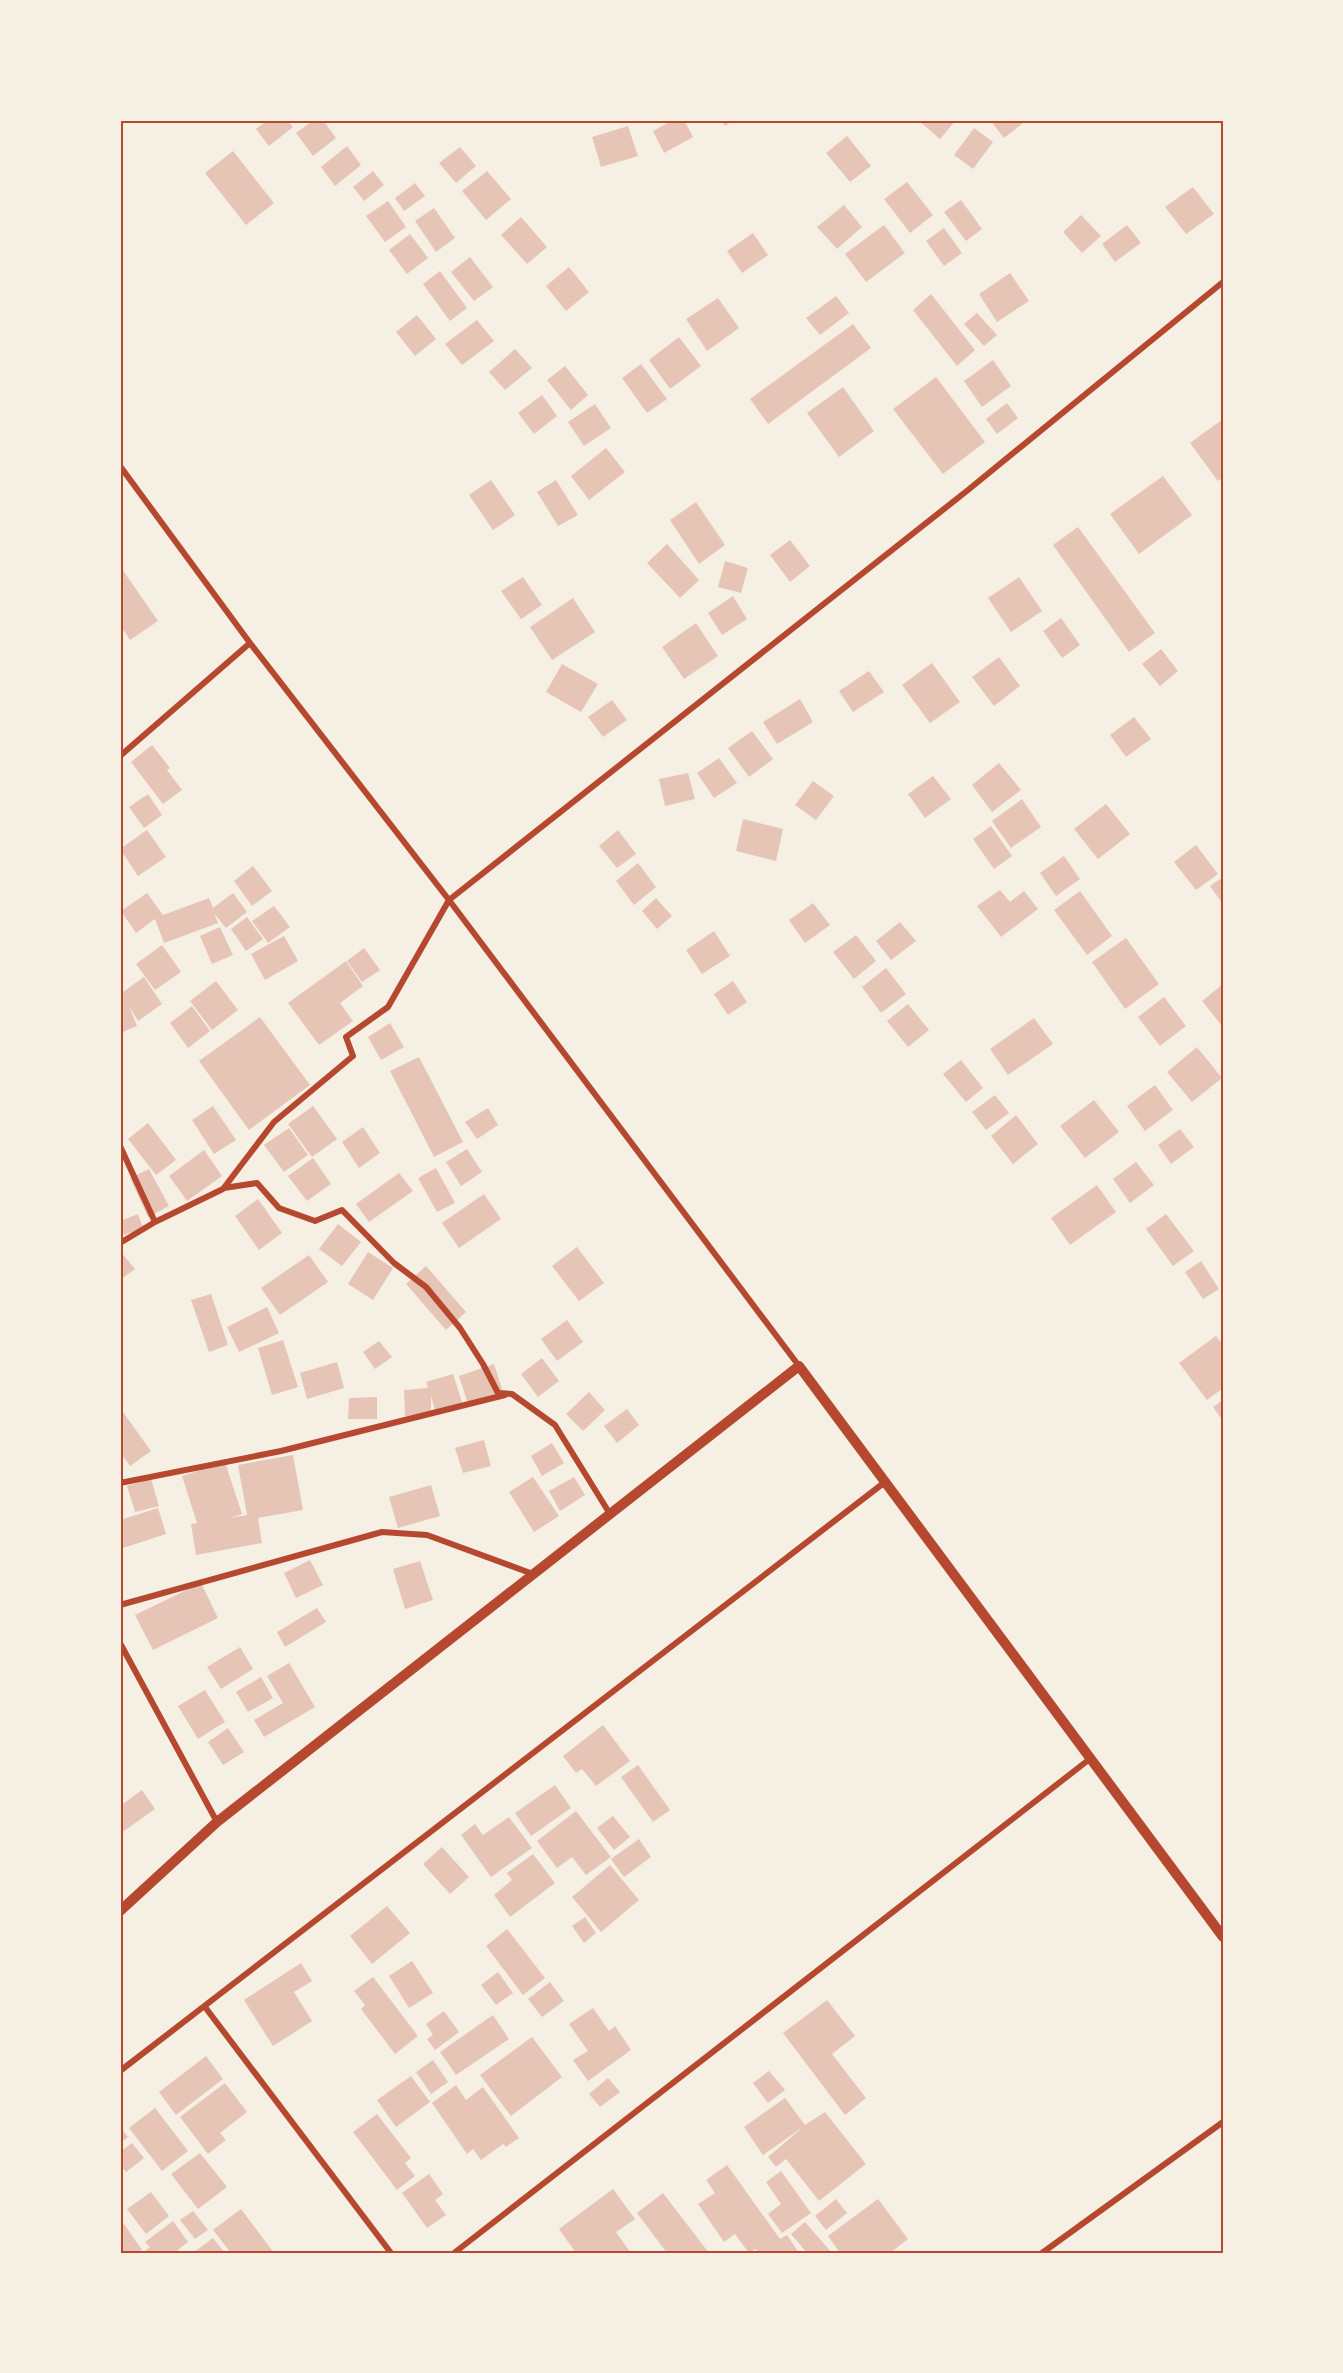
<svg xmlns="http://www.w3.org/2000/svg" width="1343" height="2373" font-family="Barlow,sans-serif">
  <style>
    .building { fill: #e6c5b7 }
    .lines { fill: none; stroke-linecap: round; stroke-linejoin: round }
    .minor { stroke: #b5482f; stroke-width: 6 }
    .tertiary { stroke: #b5482f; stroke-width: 10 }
    .neatline { fill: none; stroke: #b5482f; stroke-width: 2 }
  </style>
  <rect width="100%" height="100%" fill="#f6efe4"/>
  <path class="building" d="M268 120H287L293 127 269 146 256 129Z
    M314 120H323L336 138 313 156 296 133Z
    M673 120H684L693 137 664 153 653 131Z
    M721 120H734L725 126Z
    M918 120H956L940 139Z
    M990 120H1027L1004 138Z
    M628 126 638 156 601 167 592 137Z
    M974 128 993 142 973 169 954 155Z
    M847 136 871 166 850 182 826 153Z
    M347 146 361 165 335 186 321 167Z
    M460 147 476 166 456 183 439 163Z
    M233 151 274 203 246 225 205 173Z
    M373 171 384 185 364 201 353 187Z
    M487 171 511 199 486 220 462 191Z
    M907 182 933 215 910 233 884 199Z
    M415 183 425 196 404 211 395 198Z
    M1193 187 1214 214 1186 234 1165 207Z
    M961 200 982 229 966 241 944 212Z
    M388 201 406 227 385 242 366 216Z
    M844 205 862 227 837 249 817 227Z
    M434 208 455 238 436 252 415 221Z
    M1081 215 1101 236 1082 253 1063 232Z
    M521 217 547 247 527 264 501 235Z
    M884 225 905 253 866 282 845 254Z
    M1127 225 1141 243 1115 262 1102 244Z
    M944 228 962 253 944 266 926 241Z
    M753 233 768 255 742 273 727 251Z
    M410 234 428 258 407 274 389 250Z
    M470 257 493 287 474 301 451 272Z
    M569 267 589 292 566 311 546 286Z
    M440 271 467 308 450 321 423 284Z
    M1010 273 1029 301 997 322 979 294Z
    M931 294 975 350 957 366 913 310Z
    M836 296 849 313 820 335 806 318Z
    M718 298 739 328 707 351 686 319Z
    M977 313 997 335 984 346 964 324Z
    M417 315 436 339 415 356 396 332Z
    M477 320 494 341 462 365 445 344Z
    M853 324 871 348 768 424 750 399Z
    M679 337 701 366 670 389 649 360Z
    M515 349 532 368 505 390 489 372Z
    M993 360 1011 386 982 407 964 381Z
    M641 364 667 399 647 413 622 378Z
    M565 366 588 395 571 410 547 380Z
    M936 377 985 442 943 474 893 409Z
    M843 387 874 431 839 457 807 413Z
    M542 395 557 416 534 434 518 413Z
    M1007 403 1018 418 997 434 986 419Z
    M595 404 611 428 584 446 568 422Z
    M1223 419V478L1218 481 1190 443Z
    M606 448 625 472 589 500 571 476Z
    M1163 476 1192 515 1139 554 1110 514Z
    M491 480 515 515 493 530 469 495Z
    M556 480 578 515 558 526 537 492Z
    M696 502 725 545 699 564 670 520Z
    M1078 527 1155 633 1129 652 1053 545Z
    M790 540 810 566 790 582 770 555Z
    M667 544 699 580 680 598 647 563Z
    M725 561 748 568 741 593 718 587Z
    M120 566 158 621 130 640 120 625Z
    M523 577 542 605 521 619 501 591Z
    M1019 577 1042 611 1011 632 988 598Z
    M733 596 747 619 722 635 708 613Z
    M573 598 595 632 552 660 530 627Z
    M1061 618 1080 645 1062 658 1043 631Z
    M696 623 718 656 684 679 662 647Z
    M1161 649 1178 671 1160 686 1142 664Z
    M999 657 1020 686 994 706 972 677Z
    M932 663 960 702 930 723 902 685Z
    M562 664 598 684 581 712 546 692Z
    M869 671 884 692 853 712 839 691Z
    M800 699 813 722 777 744 763 722Z
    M612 700 627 720 603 737 588 717Z
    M1134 717 1151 739 1126 757 1110 735Z
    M752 731 773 759 749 777 728 748Z
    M152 745 170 768 167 770 182 790 163 804 131 762Z
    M719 758 737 783 714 798 697 773Z
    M999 763 1021 790 992 812 972 785Z
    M688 773 695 799 665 806 659 779Z
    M933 776 951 799 925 818 908 794Z
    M813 781 834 796 816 820 795 805Z
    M148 794 162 815 144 828 129 807Z
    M1022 799 1041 827 1011 848 992 821Z
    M1106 804 1130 834 1098 859 1074 829Z
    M743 819 783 829 776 861 736 851Z
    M991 826 1012 856 994 869 973 839Z
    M147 830 166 857 138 876 120 849Z
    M618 830 636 854 617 868 599 846Z
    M1196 845 1218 874 1196 890 1174 862Z
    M1064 856 1080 879 1056 896 1040 873Z
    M638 863 656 887 634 905 616 881Z
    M253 866 272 891 252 906 234 881Z
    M1223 877V904L1210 886Z
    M1000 890 1010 902 1024 891 1038 909 1001 937 977 906Z
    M1080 891 1112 936 1087 955 1054 910Z
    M147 893 163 915 209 898 213 908 233 893 247 912 226 928 214 913 218 923 164 943 155 919 136 933 121 911Z
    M656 898 672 916 657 929 642 911Z
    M813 903 830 925 805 943 789 920Z
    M274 906 290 927 268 943 252 921Z
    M247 917 263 939 246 951 231 929Z
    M900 922 916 941 891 960 876 941Z
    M220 927 233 955 212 964 200 936Z
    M714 931 730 956 702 974 686 950Z
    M856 935 876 961 854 979 833 952Z
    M284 936 298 961 265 980 251 954Z
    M1126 938 1159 984 1125 1009 1092 962Z
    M162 945 181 972 155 990 136 964Z
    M364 948 380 970 362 982 347 961Z
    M346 961 363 986 340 1003 353 1021 319 1045 288 1003Z
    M886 968 906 994 881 1013 862 987Z
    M144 977 162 1004 138 1021 129 1006 137 1026 120 1033V997H122L120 994Z
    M216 981 238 1010 212 1030 190 1001Z
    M733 981 747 1002 728 1015 714 994Z
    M1223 984V1027L1202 1001Z
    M1164 997 1186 1026 1160 1046 1138 1017Z
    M908 1004 929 1030 908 1047 887 1021Z
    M192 1006 210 1031 188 1048 170 1023Z
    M260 1017 310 1085 249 1130 199 1061Z
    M1034 1018 1053 1044 1008 1075 990 1049Z
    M390 1023 404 1047 381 1060 368 1037Z
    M1197 1047 1222 1078 1192 1102 1167 1072Z
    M419 1057 463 1142 434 1157 390 1071Z
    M961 1060 983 1088 966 1102 943 1074Z
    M1155 1085 1173 1110 1145 1131 1127 1106Z
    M995 1095 1009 1113 986 1130 972 1112Z
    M1094 1100 1119 1132 1085 1158 1060 1126Z
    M213 1106 236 1140 214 1154 192 1120Z
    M313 1106 337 1139 312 1157 288 1124Z
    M488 1108 498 1125 477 1139 465 1122Z
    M1016 1115 1038 1144 1013 1164 991 1136Z
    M148 1123 176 1160 156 1175 128 1139Z
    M363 1127 380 1153 359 1168 342 1142Z
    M289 1128 308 1155 284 1172 264 1145Z
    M1180 1129 1194 1147 1171 1164 1158 1145Z
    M467 1149 482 1172 461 1186 446 1162Z
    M204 1150 222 1176 187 1201 169 1176Z
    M313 1158 331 1184 307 1201 288 1176Z
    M1136 1162 1154 1185 1130 1203 1113 1179Z
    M436 1168 455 1203 437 1212 418 1178Z
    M149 1169 169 1206 148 1217 130 1178Z
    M399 1173 413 1191 369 1222 356 1204Z
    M1097 1185 1116 1212 1070 1245 1051 1218Z
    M484 1194 501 1219 459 1248 442 1223Z
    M258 1199 282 1233 259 1250 235 1216Z
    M138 1214 143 1228 124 1235 120 1221Z
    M1166 1214 1194 1251 1173 1266 1146 1229Z
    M338 1224 361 1242 342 1266 319 1249Z
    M577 1247 604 1283 579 1301 552 1266Z
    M120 1251 135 1269 120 1280Z
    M368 1252 393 1268 373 1300 348 1284Z
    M309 1255 328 1282 280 1315 261 1288Z
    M1201 1261 1219 1289 1203 1299 1185 1272Z
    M426 1266 466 1312 446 1330 406 1284Z
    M211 1294 228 1345 209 1352 191 1300Z
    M267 1307 279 1333 239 1352 227 1327Z
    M567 1320 583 1342 557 1361 541 1339Z
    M1216 1336 1223 1345V1388L1207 1400 1179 1363Z
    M283 1340 298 1387 272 1395 258 1348Z
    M379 1341 392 1357 375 1369 363 1352Z
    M542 1358 559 1381 538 1397 521 1374Z
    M337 1362 344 1388 307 1399 300 1373Z
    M494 1364 503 1392 468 1404 459 1376Z
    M453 1374 463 1405 436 1413 431 1396V1415L405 1416 404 1390 428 1388 426 1382Z
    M589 1392 605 1410 583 1431 566 1414Z
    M377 1397V1419H348L349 1398Z
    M1223 1400V1421L1213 1407Z
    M120 1408 151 1451 130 1466 120 1452Z
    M627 1409 639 1425 617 1443 604 1426Z
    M484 1440 491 1466 463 1473 455 1448Z
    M552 1443 564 1463 542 1476 531 1456Z
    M293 1455 303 1510 258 1518 262 1543 196 1555 191 1524 197 1523 182 1476 225 1462 242 1514 230 1518 247 1515 238 1465Z
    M533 1477 559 1516 534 1532 509 1492Z
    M574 1477 585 1495 560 1511 549 1491Z
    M151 1479 159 1506 135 1512 127 1486Z
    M431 1485 440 1516 398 1528 389 1497Z
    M158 1508 166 1534 120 1549V1520Z
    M310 1560 323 1585 296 1598 284 1573Z
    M420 1561 433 1600 405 1609 393 1569Z
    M201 1583 218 1618 153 1650 135 1615Z
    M317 1608 326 1622 285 1647 277 1632Z
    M240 1647 253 1669 221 1689 207 1667Z
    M289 1663 315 1707 264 1737 254 1720 283 1703 267 1676Z
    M261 1677 273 1698 248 1712 236 1692Z
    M205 1690 225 1722 198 1739 178 1706Z
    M603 1725 630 1761 596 1786 582 1769 576 1773 563 1756Z
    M228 1728 244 1752 223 1765 208 1742Z
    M638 1765 670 1810 653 1822 621 1777Z
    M555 1785 571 1808 531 1836 515 1813Z
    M142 1790 155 1809 124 1831 120 1825V1806Z
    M576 1811 611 1857 586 1875 572 1857 557 1868 537 1841Z
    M613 1816 630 1837 614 1850 597 1828Z
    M509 1817 532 1848 491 1877 461 1835 475 1824 483 1835Z
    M639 1839 651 1857 624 1877 611 1859Z
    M442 1847 469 1877 450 1894 423 1864Z
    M533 1854 555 1883 510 1917 494 1895 512 1880 507 1873Z
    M610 1865 639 1900 601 1932 572 1897Z
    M387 1906 410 1933 372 1964 350 1936Z
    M585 1917 596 1933 584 1943 572 1926Z
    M507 1929 545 1978 523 1995 486 1946Z
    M412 1961 433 1993 409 2008 389 1976Z
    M301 1963 312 1981 294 1992 312 2021 273 2046 244 2000Z
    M498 1972 513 1993 496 2005 481 1985Z
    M373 1977 418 2036 395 2054 361 2009 365 2005 354 1991Z
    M550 1982 564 2001 542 2017 528 1999Z
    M827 2000 855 2036 832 2054 866 2098 845 2115 783 2033Z
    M593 2008 609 2031 615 2026 631 2050 588 2081 573 2060 588 2051 569 2024Z
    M444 2011 459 2032 435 2050 427 2039 433 2035 426 2024Z
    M493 2015 509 2039 456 2075 440 2052Z
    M532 2037 562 2077 511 2116 480 2075Z
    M206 2056 223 2079 176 2115 159 2092Z
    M433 2060 448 2082 431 2094 416 2072Z
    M769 2071 785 2090 768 2103 753 2083Z
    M411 2076 430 2102 396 2127 377 2100Z
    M608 2078 620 2092 600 2107 589 2094Z
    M225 2083 247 2112 220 2133 226 2140 208 2154 180 2117Z
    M456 2085 466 2100 483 2087 519 2138 506 2147 503 2144 481 2160 473 2149 467 2154 432 2103Z
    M785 2098 805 2125 825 2112 866 2164 819 2201 786 2159 776 2167 768 2157 803 2127 763 2155 744 2127Z
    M155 2108 188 2151 162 2171 129 2128Z
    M377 2114 411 2158 405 2163 415 2176 397 2190 353 2132Z
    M120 2126 128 2137 120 2143Z
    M132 2143 144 2158 126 2172 120 2165V2152Z
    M200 2153 227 2187 198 2209 171 2174Z
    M727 2165 780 2239 787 2235 799 2253H759L756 2249 749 2253 735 2234 724 2242 698 2204 715 2193 706 2180Z
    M781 2171 811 2213 782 2233 768 2214 781 2204 766 2182Z
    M429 2174 443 2194 435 2200 446 2215 427 2228 402 2193Z
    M613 2189 635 2219 616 2232 631 2253H576L559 2229Z
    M151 2192 169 2216 146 2234 127 2209Z
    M663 2193 709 2253H667L637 2213Z
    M836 2199 847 2213 826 2230 815 2216Z
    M878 2199 908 2239 890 2253H840L828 2236Z
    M241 2209 274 2253H231L213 2230Z
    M193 2211 208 2230 195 2239 180 2220Z
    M173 2221 188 2242 174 2253H142L150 2247 145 2242Z
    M805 2222 832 2253H807L791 2234Z
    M124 2224 142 2250 138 2253H120V2227Z
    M213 2238 225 2253H193Z"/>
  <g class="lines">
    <path class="minor" d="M120 466 250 643 449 900 799 1366
      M120 756 250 643
      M120 1146 155 1222
      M224 1188 257 1183 279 1208 315 1221 342 1210 394 1263 426 1287 460 1328 483 1364 498 1393 512 1394 555 1425 610 1514
      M120 1243 155 1222 223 1189 274 1122 353 1056 346 1037 388 1007 449 900 968 490 1223 282
      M120 1483 281 1451 505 1395
      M120 1605 382 1532 427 1535 533 1574
      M120 1643 217 1822
      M205 2007 391 2253
      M120 2071 885 1482
      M454 2253 1091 1758
      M1042 2253 1223 2122"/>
    <path class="tertiary" d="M120 1911 217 1822 799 1366 1223 1937"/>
  </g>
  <rect width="1343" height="2373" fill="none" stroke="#f6efe4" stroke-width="243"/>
  <rect x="122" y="122" width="1100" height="2130" class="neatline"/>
</svg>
